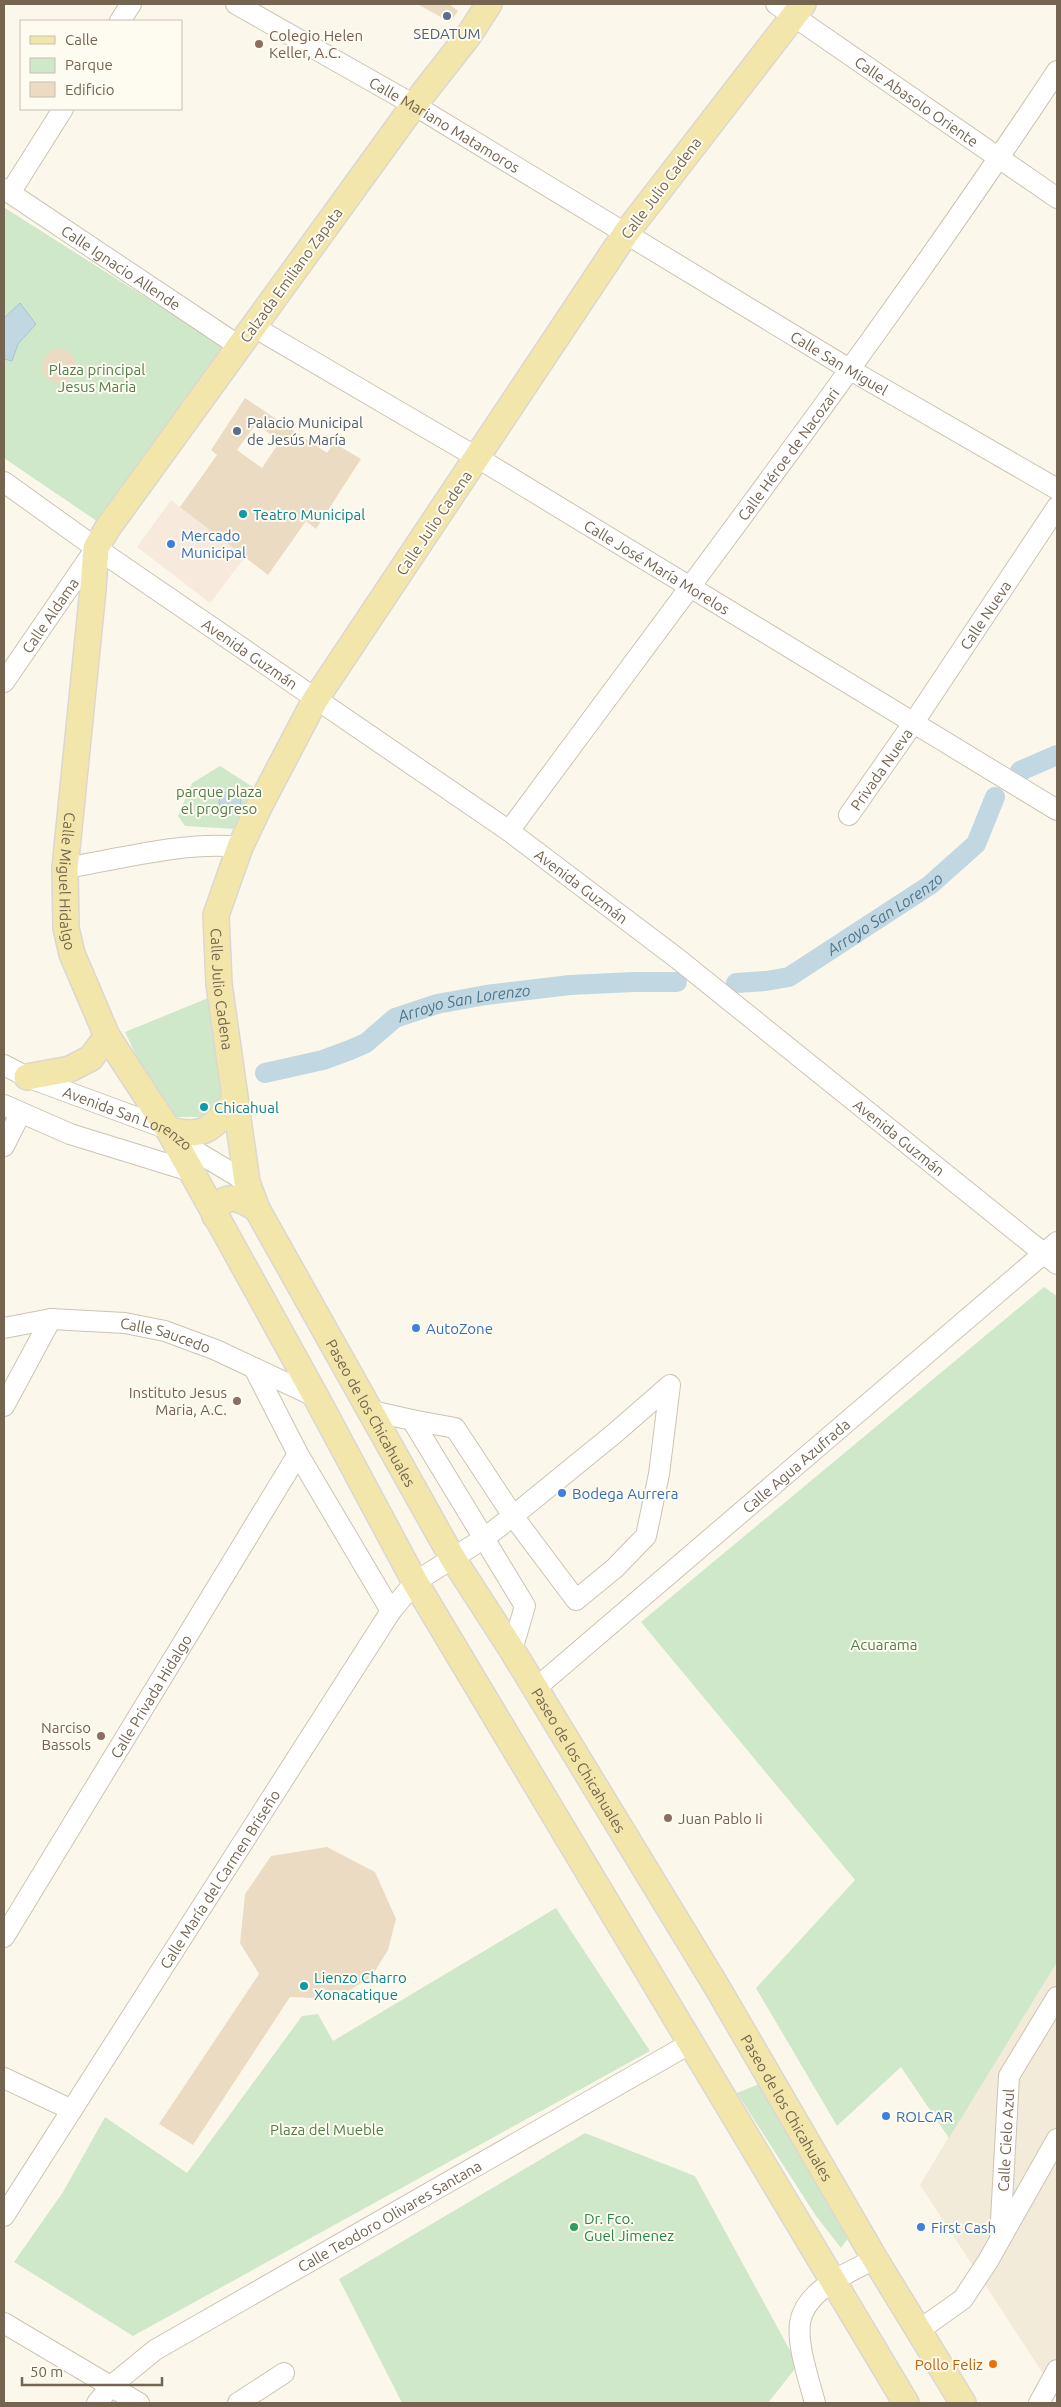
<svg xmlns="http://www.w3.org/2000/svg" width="1061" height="2407" font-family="Ubuntu,sans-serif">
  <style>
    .residential { fill: #f2ebda }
    .commercial { fill: #f7eadd }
    .green { fill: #d0e8ca }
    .water { fill: #c1d8e3; stroke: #a8c5d4 }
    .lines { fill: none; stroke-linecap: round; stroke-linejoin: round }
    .canal { stroke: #c1d8e3; stroke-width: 20 }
    .building { fill: #ecdbc3; fill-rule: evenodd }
    .minor-casing { stroke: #cdc3b1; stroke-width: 22 }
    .major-casing { stroke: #dbd7d2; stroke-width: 28 }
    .minor { stroke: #fff; stroke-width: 20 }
    .major { stroke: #f3e6aa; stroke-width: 25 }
    .service-dot { fill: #5c6f8a; stroke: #fefbf1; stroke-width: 2 }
    .education-dot { fill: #8d6e63; stroke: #fefbf1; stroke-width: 2 }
    .culture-dot { fill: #0f9aa8; stroke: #fefbf1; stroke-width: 2 }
    .shop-dot { fill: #3f7fe0; stroke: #fefbf1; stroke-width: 2 }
    .leisure-dot { fill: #2e9e5b; stroke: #fefbf1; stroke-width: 2 }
    .food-dot { fill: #e8710a; stroke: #fefbf1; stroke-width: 2 }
    .labels { text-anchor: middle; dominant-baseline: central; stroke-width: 4; stroke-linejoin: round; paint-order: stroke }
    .service-label { font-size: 15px; fill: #4e5e75; stroke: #fefbf1 }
    .education-label { font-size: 15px; fill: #785e54; stroke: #fefbf1; text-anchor: start }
    .street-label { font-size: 15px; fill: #746450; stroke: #fefbf1 }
    .park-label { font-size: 15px; fill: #517e4c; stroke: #fefbf1 }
    .culture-label { font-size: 15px; fill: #0d838f; stroke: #fefbf1; text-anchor: start }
    .shop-label { font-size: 15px; fill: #366cbe; stroke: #fefbf1; text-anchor: start }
    .leisure-label { font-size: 15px; fill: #27864d; stroke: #fefbf1; text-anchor: start }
    .food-label { font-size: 15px; fill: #c56008; stroke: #fefbf1; text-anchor: end }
    .water-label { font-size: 16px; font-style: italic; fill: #4e768b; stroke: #fefbf1 }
  </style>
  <rect width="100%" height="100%" fill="#fbf8eb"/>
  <path class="residential" d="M1057 1956V2395L920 2185Z"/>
  <path class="commercial" d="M171 500 245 557 210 603 137 547Z"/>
  <path class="green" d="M5 208 232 352 104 526 4 458Z
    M220 766 259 791 236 829 185 826 178 816 192 783Z
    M213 996 225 1086 212 1117H175L149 1082 125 1032Z
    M1044 1287 1057 1296V1962L949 2138 901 2067 837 2126 756 1988 855 1880 641 1622Z
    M556 1908 650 2051 133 2336 14 2262 63 2192 105 2117 187 2173 302 2016 318 2014 333 2041Z
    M759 2084 849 2237 841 2248 816 2216 737 2093Z
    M585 2133 695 2176 798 2365 768 2403H402L339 2279Z"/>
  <path class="water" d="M20 303 36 324 18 344 12 361 4 359V318Z
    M219 802a11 11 0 1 1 22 0a11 11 0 1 1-22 0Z"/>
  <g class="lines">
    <g class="canal">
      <path d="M1020 771 1057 755"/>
      <path id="s1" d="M736 983 766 981 789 977 930 885 976 844 995 797"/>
      <path id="s2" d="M265 1073 323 1060 350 1050 366 1043 395 1018 437 1004 486 995 570 985 634 982H677"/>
    </g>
  </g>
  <path class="building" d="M417 4H449L458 11 450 22Z
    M42 366a17 17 0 1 1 34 0a17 17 0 1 1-34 0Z
    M245 398 327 453 334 443 361 459 316 529 306 521 268 575 180 507 217 455 211 450ZM256 424 280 441 262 468 237 450Z
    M327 1847 375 1872 396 1919 388 1950 372 1976 336 1999 290 1997 193 2145 159 2124 259 1974 240 1943 245 1894 271 1856Z"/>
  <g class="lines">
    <g class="minor-casing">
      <g id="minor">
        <path id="s3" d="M236 4 414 105 849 369 1057 489"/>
        <path id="s4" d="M776 4 1057 198"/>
        <path d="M120 21 131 4"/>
        <path id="s5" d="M4 189 239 346"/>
        <path d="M10 193 63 109"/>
        <path id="s6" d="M254 327 478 458 1057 810"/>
        <path id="s7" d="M4 482 96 548 509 831 678 959 1057 1264"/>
        <path id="s8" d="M4 682 96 548"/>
        <path id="s9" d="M849 815 914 722 1057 507"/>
        <path id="s10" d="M509 831C694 580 885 331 1057 71"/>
        <path d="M65 868C120 859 185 841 240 847"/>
        <path id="s11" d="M4 1065 27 1077 168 1129 197 1152 247 1182"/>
        <path d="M4 1105 70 1134 190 1171"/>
        <path d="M4 1146 20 1114"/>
        <path id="s12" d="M4 1328 51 1319 125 1323 165 1331 216 1350 316 1397"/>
        <path d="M254 1368 298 1454 391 1611"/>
        <path d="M4 1406 51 1319"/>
        <path d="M372 1411 412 1420 525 1606 512 1650"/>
        <path id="s13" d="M536 1688 1057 1242"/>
        <path id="s14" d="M4 1937 298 1454"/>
        <path d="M4 2078 72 2110"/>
        <path id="s15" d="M4 2216 391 1611 415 1582 483 1539 513 1516 615 1433 670 1385 659 1474 646 1536 615 1568 576 1600 513 1516 455 1428 412 1420"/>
        <path id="s16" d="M1000 2238 1009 2076 1057 1997"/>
        <path d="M4 2323 139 2403"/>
        <path d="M918 2331 963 2299 988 2261 1057 2139"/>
        <path id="s17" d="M97 2403 111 2386 155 2350 691 2043"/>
        <path d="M238 2403 284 2373"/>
        <path d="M815 2403C809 2380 797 2346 800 2323 805 2290 849 2272 875 2259"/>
        <path d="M1039 2403 1057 2370"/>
      </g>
    </g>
    <g class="major-casing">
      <g id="major">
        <path id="s18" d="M489 4 469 35 414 105 107 529 96 548 93 589 65 868 66 928 72 954 107 1036 168 1129 316 1397 415 1582 906 2403"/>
        <path id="s19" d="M803 4 626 233 315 700 261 803 240 847 216 915 219 984 247 1182 257 1209 452 1557 512 1650 717 1987 875 2259 963 2403"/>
        <path d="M27 1077 70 1069 91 1058 107 1036"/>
        <path d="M168 1129C203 1140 214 1128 234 1101"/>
        <path d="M215 1216C223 1190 239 1198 257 1209"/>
      </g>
    </g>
    <use href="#minor" class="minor"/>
    <use href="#major" class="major"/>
  </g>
  <g class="service-dot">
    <circle cx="447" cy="16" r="5"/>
    <circle cx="237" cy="431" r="5"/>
  </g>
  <g class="education-dot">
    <circle cx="259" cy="44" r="5"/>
    <circle cx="237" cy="1401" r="5"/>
    <circle cx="101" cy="1736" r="5"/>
    <circle cx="668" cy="1818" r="5"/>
  </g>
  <g class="culture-dot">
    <circle cx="243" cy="514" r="5"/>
    <circle cx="204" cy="1107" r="5"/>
    <circle cx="304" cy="1986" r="5"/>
  </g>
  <g class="shop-dot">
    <circle cx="171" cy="544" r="5"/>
    <circle cx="416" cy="1328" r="5"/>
    <circle cx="562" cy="1493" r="5"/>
    <circle cx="886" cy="2116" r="5"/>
    <circle cx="921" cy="2227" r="5"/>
  </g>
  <circle class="leisure-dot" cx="574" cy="2227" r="5"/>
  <circle class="food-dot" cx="993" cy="2364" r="5"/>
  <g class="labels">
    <g class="service-label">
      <text x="447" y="33">SEDATUM</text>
      <text x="247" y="422" text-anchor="start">Palacio Municipal<tspan x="247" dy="17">de Jesús María</tspan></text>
    </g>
    <g class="education-label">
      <text x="269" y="35">Colegio Helen<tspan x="269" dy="17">Keller, A.C.</tspan></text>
      <text x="227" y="1392" text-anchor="end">Instituto Jesus<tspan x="227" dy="17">Maria, A.C.</tspan></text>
      <text x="91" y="1727" text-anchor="end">Narciso<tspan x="91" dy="17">Bassols</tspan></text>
      <text x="678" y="1818">Juan Pablo Ii</text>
    </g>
    <g class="street-label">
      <text stroke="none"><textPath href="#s4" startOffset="171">Calle Abasolo Oriente</textPath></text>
      <text stroke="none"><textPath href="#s3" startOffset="241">Calle Mariano Matamoros</textPath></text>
      <text transform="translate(661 188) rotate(-53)">Calle Julio Cadena</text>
      <text stroke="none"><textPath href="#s5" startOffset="141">Calle Ignacio Allende</textPath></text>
      <text transform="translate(291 275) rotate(-54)">Calzada Emiliano Zapata</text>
      <text stroke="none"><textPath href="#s3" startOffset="702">Calle San Miguel</textPath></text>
      <text stroke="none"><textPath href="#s10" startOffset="469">Calle Héroe de Nacozari</textPath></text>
      <text transform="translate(434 523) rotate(-56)">Calle Julio Cadena</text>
      <text stroke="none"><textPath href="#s6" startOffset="469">Calle José María Morelos</textPath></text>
      <text stroke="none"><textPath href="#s9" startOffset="242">Calle Nueva</textPath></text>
      <text stroke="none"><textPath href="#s8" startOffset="81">Calle Aldama</textPath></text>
      <text stroke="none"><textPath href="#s7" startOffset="300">Avenida Guzmán</textPath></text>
      <text stroke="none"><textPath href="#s9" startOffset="56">Privada Nueva</textPath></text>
      <text stroke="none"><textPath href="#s18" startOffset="1006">Calle Miguel Hidalgo</textPath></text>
      <text stroke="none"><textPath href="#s7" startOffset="705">Avenida Guzmán</textPath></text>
      <text stroke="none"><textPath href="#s19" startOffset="1162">Calle Julio Cadena</textPath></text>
      <text stroke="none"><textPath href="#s11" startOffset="135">Avenida San Lorenzo</textPath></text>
      <text stroke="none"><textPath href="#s7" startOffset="1110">Avenida Guzmán</textPath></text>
      <text stroke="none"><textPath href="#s12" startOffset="164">Calle Saucedo</textPath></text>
      <text stroke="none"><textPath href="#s19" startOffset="1619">Paseo de los Chicahuales</textPath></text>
      <text stroke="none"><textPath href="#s13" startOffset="342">Calle Agua Azufrada</textPath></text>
      <text stroke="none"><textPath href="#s14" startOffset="282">Calle Privada Hidalgo</textPath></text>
      <text stroke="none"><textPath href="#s19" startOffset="2024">Paseo de los Chicahuales</textPath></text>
      <text stroke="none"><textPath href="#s15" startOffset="400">Calle María del Carmen Briseño</textPath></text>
      <text stroke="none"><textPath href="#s19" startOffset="2429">Paseo de los Chicahuales</textPath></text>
      <text stroke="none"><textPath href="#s16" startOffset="98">Calle Cielo Azul</textPath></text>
      <text stroke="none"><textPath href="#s17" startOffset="349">Calle Teodoro Olivares Santana</textPath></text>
    </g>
    <g class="park-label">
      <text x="97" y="369">Plaza principal<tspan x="97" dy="17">Jesus Maria</tspan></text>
      <text x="219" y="791">parque plaza<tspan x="219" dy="17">el progreso</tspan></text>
      <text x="884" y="1644">Acuarama</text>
      <text x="327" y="2129">Plaza del Mueble</text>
    </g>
    <g class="culture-label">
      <text x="253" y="514">Teatro Municipal</text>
      <text x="214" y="1107">Chicahual</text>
      <text x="314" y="1977">Lienzo Charro<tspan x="314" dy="17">Xonacatique</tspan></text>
    </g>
    <g class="shop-label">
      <text x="181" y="535">Mercado<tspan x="181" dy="17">Municipal</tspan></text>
      <text x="426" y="1328">AutoZone</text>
      <text x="572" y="1493">Bodega Aurrera</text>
      <text x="896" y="2116">ROLCAR</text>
      <text x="931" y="2227">First Cash</text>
    </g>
    <g class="leisure-label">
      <text x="584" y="2218">Dr. Fco.<tspan x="584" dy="17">Guel Jimenez</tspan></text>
    </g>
    <g class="food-label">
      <text x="983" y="2364">Pollo Feliz</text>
    </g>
    <g class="water-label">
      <text stroke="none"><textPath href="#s1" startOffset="168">Arroyo San Lorenzo</textPath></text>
      <text stroke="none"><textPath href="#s2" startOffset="215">Arroyo San Lorenzo</textPath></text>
    </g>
  </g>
  <rect width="1061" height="2407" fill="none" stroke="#746450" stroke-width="10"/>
  <rect x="20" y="20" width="162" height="90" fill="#fefbf1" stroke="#c7bfb1"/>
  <rect x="30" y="36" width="25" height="8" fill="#f3e6aa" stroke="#c7bfb1"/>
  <text x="65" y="45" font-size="15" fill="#746450">Calle</text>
  <rect x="30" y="58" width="25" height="15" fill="#d0e8ca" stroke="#c7bfb1"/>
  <text x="65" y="70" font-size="15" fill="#746450">Parque</text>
  <rect x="30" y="82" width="25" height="15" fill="#ecdbc3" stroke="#c7bfb1"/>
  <text x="65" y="95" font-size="15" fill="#746450">Edificio</text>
  <path d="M22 2377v8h140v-8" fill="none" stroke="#746450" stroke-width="2.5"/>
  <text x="30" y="2377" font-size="15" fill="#746450" stroke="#fefbf1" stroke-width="4" paint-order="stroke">50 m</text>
</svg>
